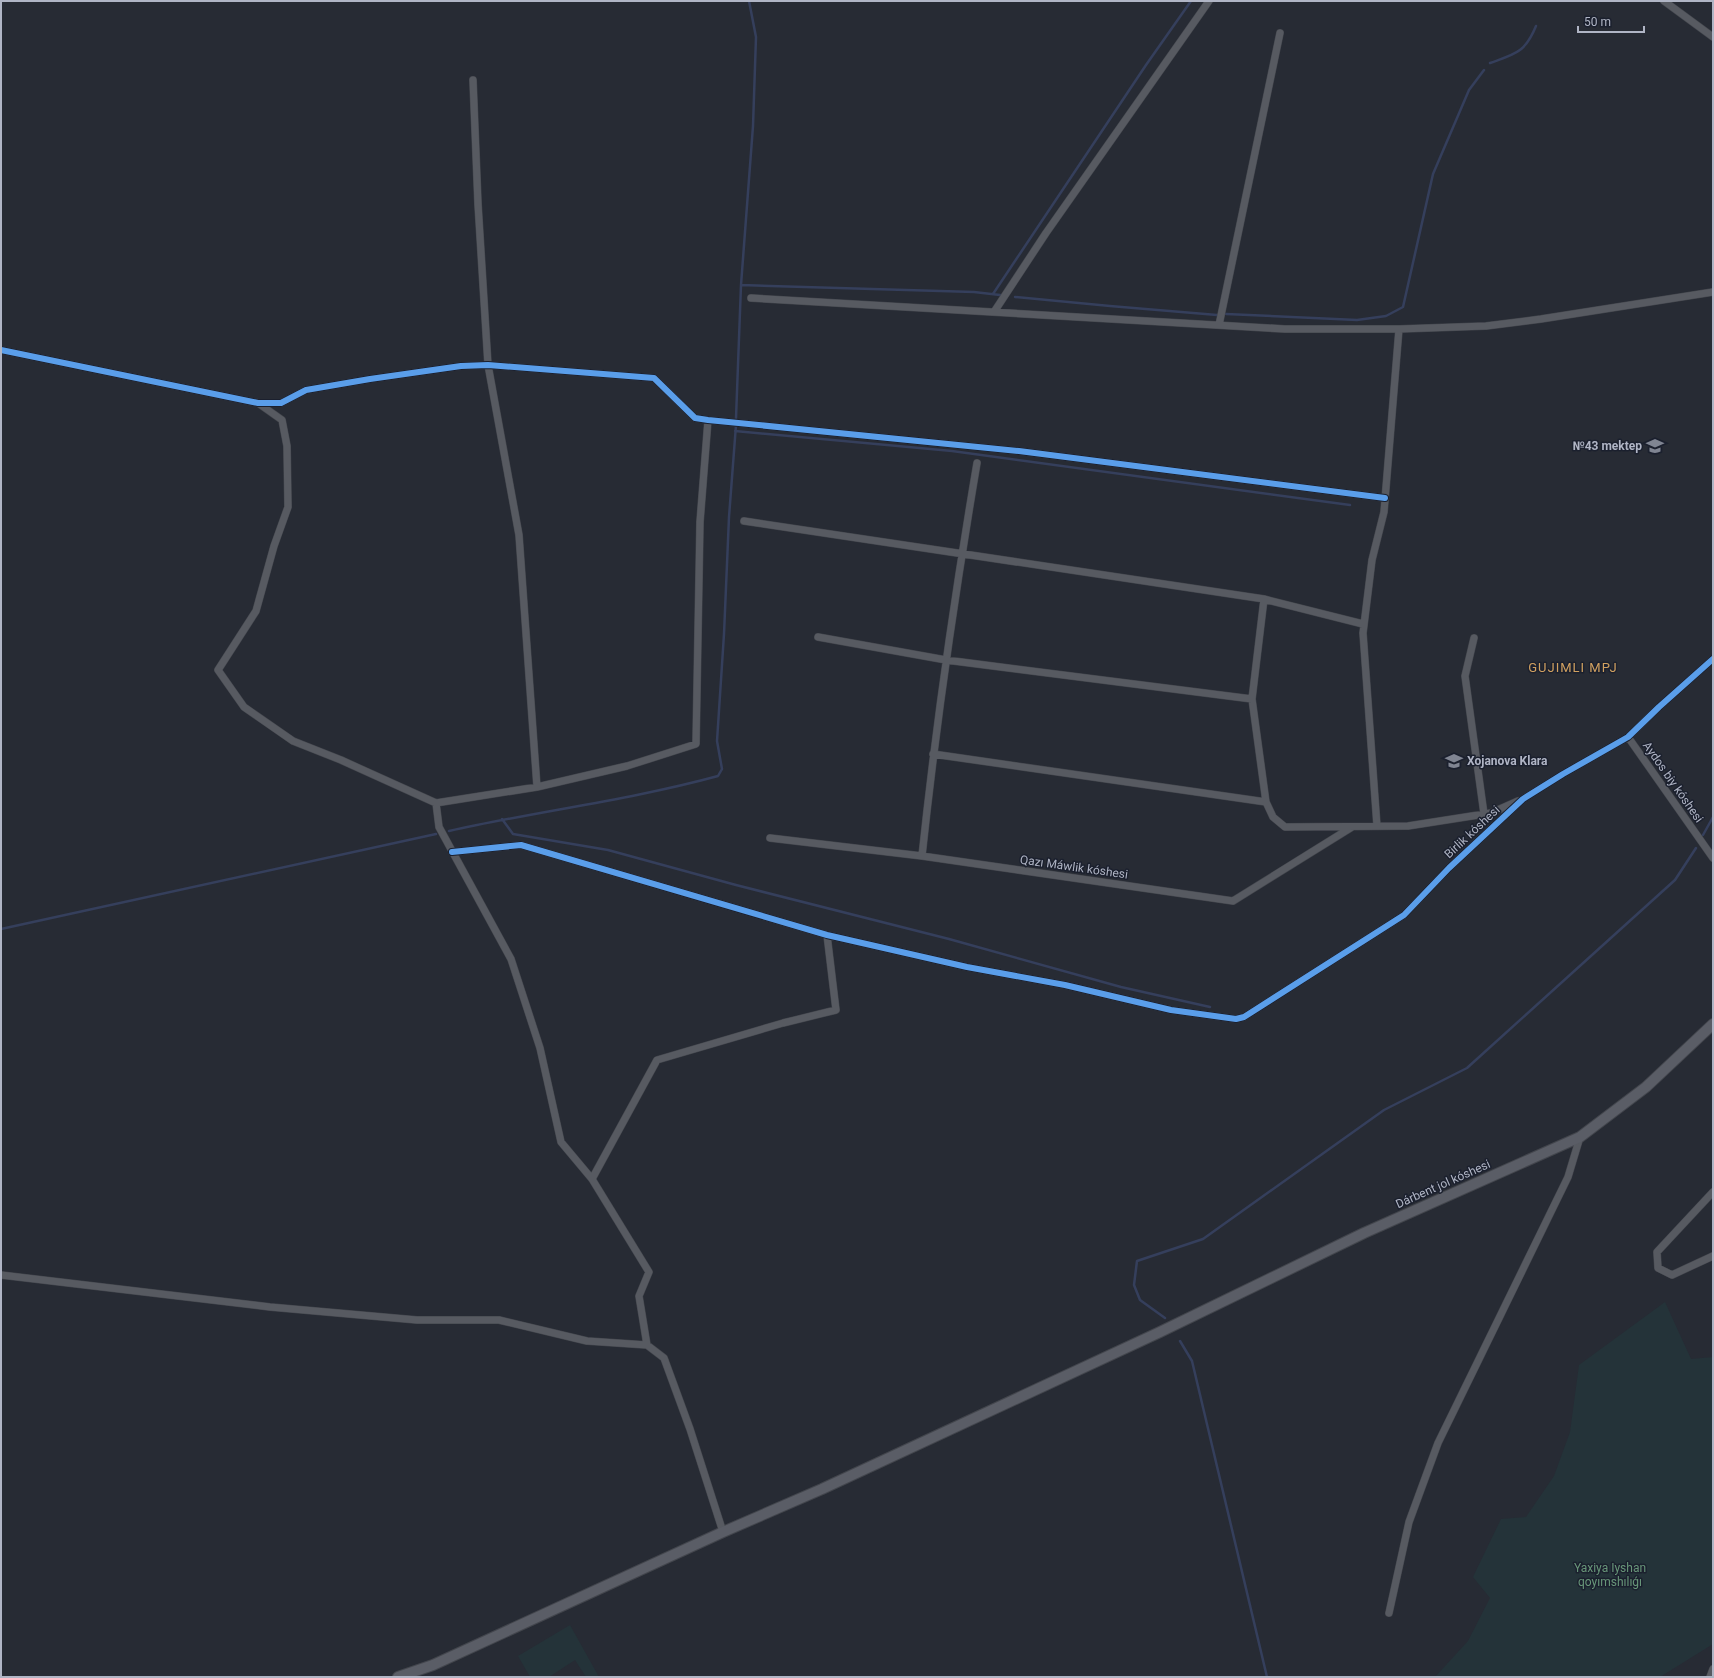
<svg xmlns="http://www.w3.org/2000/svg" width="1714" height="1678" font-family="Roboto,sans-serif">
  <style>
    .green { fill: #243339 }
    .lines { fill: none; stroke-linecap: round; stroke-linejoin: round }
    .stream { stroke: #353f5c; stroke-width: 2.5 }
    .street-casing { stroke: #43464d; stroke-width: 8 }
    .secondary-casing { stroke: #43464d; stroke-width: 12 }
    .street { stroke: #575a61; stroke-width: 7 }
    .secondary { stroke: #5a5d66; stroke-width: 10 }
    .cycleway-casing { stroke: #1b202e; stroke-width: 8 }
    .cycleway { stroke: #5a9eea; stroke-width: 6 }
    .labels { text-anchor: middle; dominant-baseline: central; stroke-width: 3; stroke-linejoin: round; paint-order: stroke }
    .poi-label { font-size: 12px; font-weight: bold; fill: #b0b5c5; stroke: #1b202e; text-anchor: end }
    .street-label { font-size: 12px; fill: #b0b5c5; stroke: #1b202e }
    .park-label { font-size: 12px; fill: #689679; stroke: #1b202e }
    .neighbourhood-label { font-size: 13px; letter-spacing: 1px; fill: #d1a160; stroke: #1b202e }
  </style>
  <rect width="100%" height="100%" fill="#272b34"/>
  <path class="green" d="M1665 1302 1691 1359 1713 1357V1644L1660 1677H1435L1468 1641 1490 1598 1473 1577 1501 1519 1526 1517 1554 1476 1570 1432 1579 1365Z
    M570 1625 599 1677H586L575 1660 549 1677H530L518 1656Z"/>
  <g class="lines">
    <path class="stream" d="M1490 63C1515 54 1525 53 1536 26
      M741 285 974 292 1000 295
      M993 294 1146 65 1191 1
      M1015 297 1110 306 1217 315
      M1226 314 1357 320 1386 316 1403 307 1433 174 1469 90 1484 70
      M736 418 741 285 753 126 756 37 749 1
      M735 431 952 451 1350 505
      M502 819 513 834 608 850 736 885 949 939 1121 987 1210 1007
      M449 831C538 811 630 800 718 776L722 769 717 741 724 634 729 517 736 425
      M1703 835 1713 817
      M1 929 436 834
      M1165 1318 1140 1300 1134 1285 1137 1261 1203 1239 1384 1110 1467 1068 1675 880 1696 848
      M1180 1341 1192 1361 1267 1677"/>
    <g class="street-casing">
      <path id="street" d="M1664 1 1713 37
        M473 80 478 204 488 365 519 535 537 787
        M751 298 1285 329H1399L1486 326 1541 319 1713 292
        M994 312 1046 233 1209 1
        M1219 325 1280 33
        M1 350 258 403H281L306 390 370 379 461 366 488 365 654 378 695 418 708 420 1019 451 1385 498
        M258 403 282 420 287 446 288 507 274 546 256 611 218 670 244 707 293 741 341 760 436 803 537 787 627 766 696 744 700 522 708 420
        M744 521 1264 599 1363 624
        M1264 599 1252 699 1266 802
        M818 637 946 660 1252 699
        M1474 638 1465 676 1484 814
        M1628 737 1713 858
        M933 754 1266 802 1273 817 1285 827 1408 826 1491 813 1518 801
        M436 803 439 827 511 959 540 1048 561 1142 592 1179 649 1272 639 1296 647 1345
        M1377 826 1363 633 1372 560 1384 512 1399 329
        M770 838 922 856 1233 901 1352 827
        M452 852 521 845 827 935 967 967 1065 985 1171 1010 1236 1019 1244 1017 1404 915 1449 868 1523 799 1563 774 1628 737 1659 707 1713 659
        M922 856C936 724 955 593 977 463
        M592 1179 657 1060 783 1023 836 1010 827 935
        M1713 1192 1657 1252 1658 1268 1672 1275 1713 1256
        M1 1275 270 1307 417 1320H499L587 1341 647 1345 664 1358 690 1429 723 1532
        M1389 1613 1409 1522 1438 1443 1568 1177 1580 1137
        M1710 1677 1713 1669"/>
    </g>
    <g class="secondary-casing">
      <path id="secondary" d="M398 1677 433 1665 723 1532 822 1489 1160 1332 1364 1233 1580 1137 1646 1087 1713 1024"/>
    </g>
    <use href="#street" class="street"/>
    <use href="#secondary" class="secondary"/>
    <g class="cycleway-casing">
      <path id="cycleway" d="M1 350 258 403H281L306 390 370 379 461 366 488 365 654 378 695 418 708 420 1019 451 1385 498
        M452 852 521 845 827 935 967 967 1065 985 1171 1010 1236 1019 1244 1017 1404 915 1449 868 1523 799 1563 774 1628 737 1659 707 1713 659"/>
    </g>
    <use href="#cycleway" class="cycleway"/>
  </g>
  <defs>
    <g id="school-bare" transform="scale(1.38)"><path d="M0-5L7-2L0 1L-7-2ZM-4 1L0 2.5L4 1V4Q0 6-4 4Z" fill="#808592" stroke="#1b202e" stroke-width="2.5" paint-order="stroke"/></g>
  </defs>
  <g fill-rule="evenodd">
    <use href="#school-bare" x="1655" y="446"/>
    <use href="#school-bare" x="1454" y="761"/>
  </g>
  <g class="labels">
    <g class="poi-label">
      <text x="1642" y="446">№43 mektep</text>
      <text x="1467" y="761" text-anchor="start">Xojanova Klara</text>
    </g>
    <g class="street-label">
      <text transform="translate(1673 782) rotate(55)">Aydos biy kóshesi</text>
      <text transform="translate(1472 832) rotate(-43)">Birlik kóshesi</text>
      <text transform="translate(1074 867) rotate(8)">Qazı Máwlik kóshesi</text>
      <text transform="translate(1443 1184) rotate(-24)">Dárbent jol kóshesi</text>
    </g>
    <g class="park-label">
      <text x="1610" y="1568">Yaxiya Iyshan<tspan x="1610" dy="14">qoyımshılıǵı</tspan></text>
    </g>
    <g class="neighbourhood-label">
      <text x="1573" y="667">GUJIMLI MPJ</text>
    </g>
  </g>
  <rect width="1714" height="1678" fill="none" stroke="#b0b5c5" stroke-width="4"/>
  <path d="M1578 26v6h66v-6" fill="none" stroke="#b0b5c5" stroke-width="2"/>
  <text x="1584" y="26" font-size="12" fill="#b0b5c5" stroke="#1b202e" stroke-width="3" paint-order="stroke">50 m</text>
</svg>
